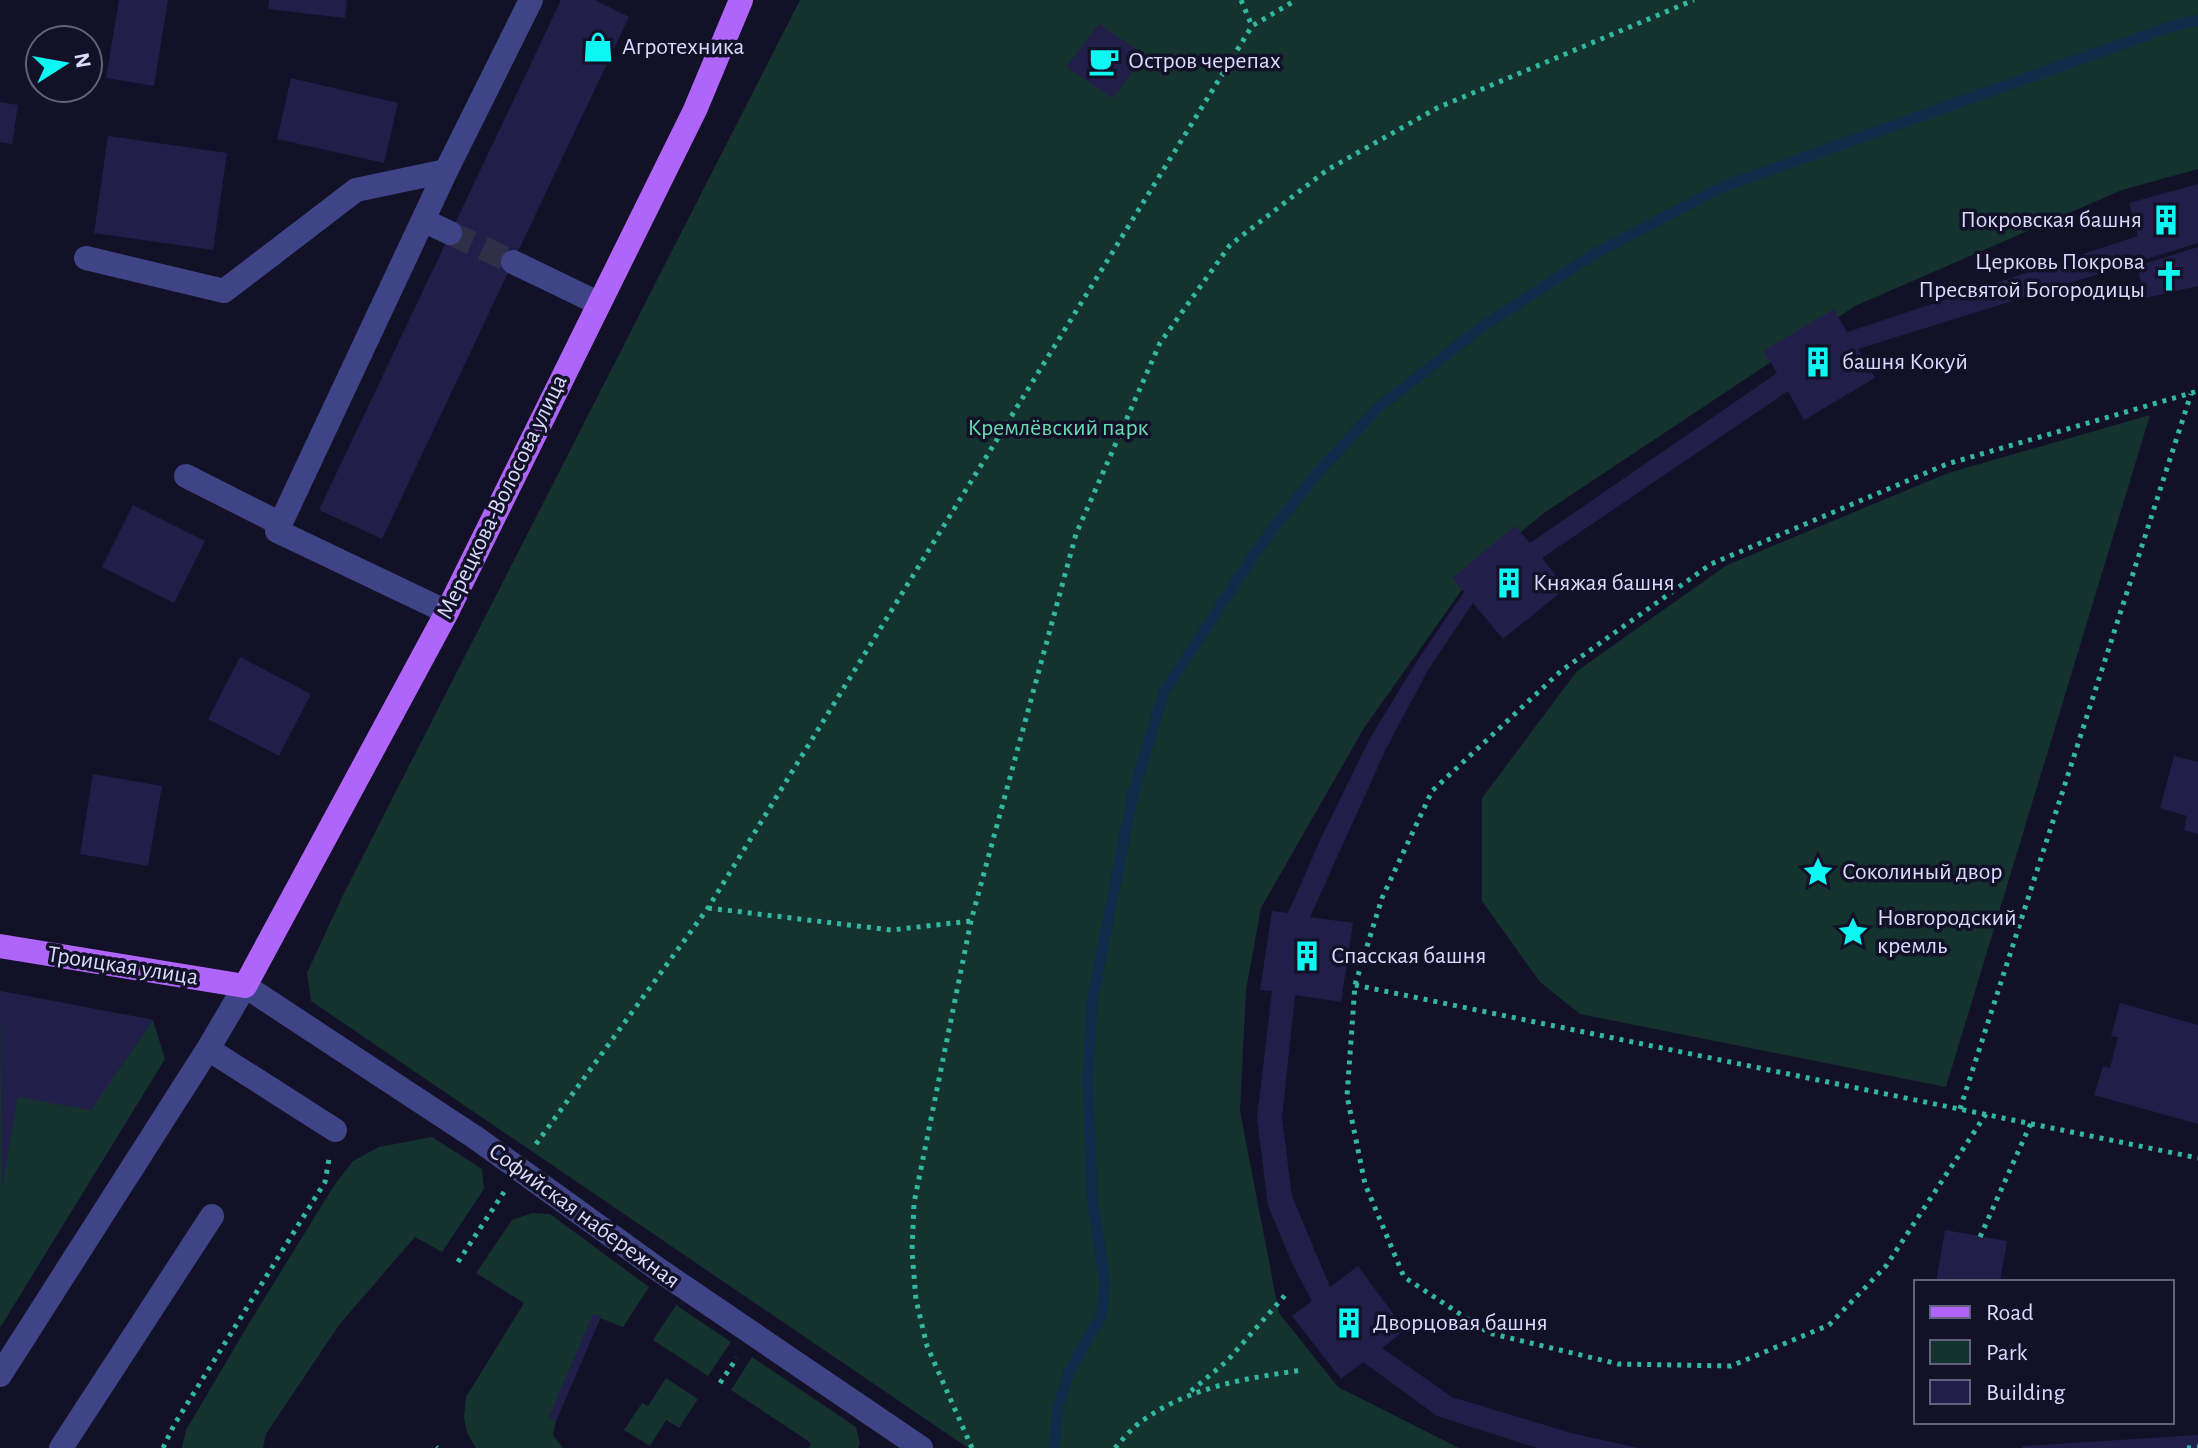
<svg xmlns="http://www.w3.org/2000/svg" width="2198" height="1448" font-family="'Alegreya Sans',sans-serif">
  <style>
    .green { fill: #14322e }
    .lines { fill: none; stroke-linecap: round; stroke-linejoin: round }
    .stream { stroke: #0f2b4a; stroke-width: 11 }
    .building { fill: #211e49 }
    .minor-tunnel { stroke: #302f48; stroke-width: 24; stroke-dasharray: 24 12; stroke-linecap: butt }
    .path { stroke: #34b7a0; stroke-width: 5; stroke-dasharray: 4 6; stroke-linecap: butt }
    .minor { stroke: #3e4486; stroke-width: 24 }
    .major { stroke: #b065fa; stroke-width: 24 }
    .labels { text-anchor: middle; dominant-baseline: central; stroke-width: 7; stroke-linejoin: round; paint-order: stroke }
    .poi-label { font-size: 24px; fill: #dadafe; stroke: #121128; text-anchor: start }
    .park-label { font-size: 24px; fill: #67ddb1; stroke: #121128 }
    .street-label { font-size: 24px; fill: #dadafe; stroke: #121128 }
  </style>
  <rect width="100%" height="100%" fill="#121128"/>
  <path class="green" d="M800 0H2198V169L2122 190 1855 306 1544 513 1476 570 1364 728 1261 908 1246 990 1240 1111 1279 1313 1338 1387 1459 1448H968L311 1001 307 973 342 897Z
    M2150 415 1946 1087 1580 1014 1540 982 1482 901V798L1577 671 1727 565 1948 473Z
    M0 991 153 1020 165 1059 0 1328Z
    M432 1137 482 1169 484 1189 442 1252 415 1237 339 1325 266 1434 263 1448H182L186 1430 248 1325 333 1187 353 1161 379 1147Z
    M532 1213 550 1214 649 1287 623 1327 600 1318 556 1421 553 1435 563 1448H476L467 1433 464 1418 466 1397 524 1303 476 1273 512 1220Z
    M676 1305 731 1342 708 1376 653 1340Z
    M752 1357 856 1427 860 1444 858 1448H809L811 1443 731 1390Z
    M666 1378 698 1399 679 1428 666 1420 650 1446 624 1430 642 1403 648 1406Z"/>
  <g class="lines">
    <path class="stream" d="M1054 1448 1058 1407 1069 1372 1101 1316 1105 1284 1092 1196 1088 1079 1092 1002 1133 794 1164 692 1259 547 1317 473 1379 407 1483 326 1596 253 1722 187 2169 27 2198 20"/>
  </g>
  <path class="building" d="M119 0H168L154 86 106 78Z
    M269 0H347L345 18 268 9Z
    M561 0H595L629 17 382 539 319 510Z
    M1099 24 1145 55 1113 98 1066 67Z
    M291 78 398 103 384 163 277 139Z
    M0 102 18 105 12 144 0 142Z
    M108 136 227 153 213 250 94 233Z
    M2198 184V243L1858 349 1875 378 1804 420 1788 391 1542 558 1566 588 1503 639 1473 603 1428 670 1386 749 1310 917 1353 923 1341 1002 1295 995 1282 1118 1292 1196 1330 1287 1358 1266 1405 1330 1382 1348 1452 1397 1571 1433 1639 1448H1537L1437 1416 1363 1362 1341 1379 1292 1316 1312 1301 1293 1265 1268 1206 1257 1118 1272 991 1260 990 1272 911 1288 913 1321 838 1369 740 1417 661 1464 592 1452 578 1515 526 1530 543 1777 373 1764 351 1834 309 1847 332 2138 236 2129 203Z
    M2198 247V286L2145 298 2137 266Z
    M133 505 205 541 174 603 102 567Z
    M240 657 311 694 279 756 208 719Z
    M2174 756 2198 762V834L2184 830 2187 816 2160 808Z
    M93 774 162 786 148 866 80 854Z
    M0 991 153 1020 91 1110 18 1097 2 1187Z
    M2120 1003 2198 1025V1124L2094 1095 2103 1066 2110 1068 2118 1037 2111 1036Z
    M1945 1230 2007 1241 2000 1282H1936Z
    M593 1314 601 1317 556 1421 549 1417Z
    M2198 1435V1448H2022V1446Z"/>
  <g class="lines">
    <path class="minor-tunnel" d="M450 233 513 262"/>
    <path class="path" d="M1241 0 1252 26
      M708 908 891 930 971 921
      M1355 985 2198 1158
      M1960 1109 2191 394
      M1986 1114 1886 1266 1829 1325 1731 1366 1618 1364 1489 1333 1404 1277 1365 1184 1347 1096 1355 985 1382 898 1432 791 1561 671 1711 564 1947 464 2198 391
      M536 1144 708 908 1252 26 1296 0
      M1980 1237 2031 1123
      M458 1262 504 1192
      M720 1383 737 1358
      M1191 1391 1227 1361 1288 1292
      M436 1447 437 1448
      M163 1448 174 1425 325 1182 329 1159
      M972 1448 927 1346 916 1300 912 1251 914 1203 971 921 1076 534 1160 343 1230 245 1327 170 1437 108 1694 0
      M1115 1448C1123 1439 1132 1428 1142 1421 1189 1387 1246 1378 1303 1370
      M2187 1448 2198 1447"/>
    <path class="minor" d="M423 220 450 233
      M86 258 224 291 356 190 446 171
      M513 262 598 303
      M186 476 281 524
      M447 612 277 531 446 171 531 0
      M208 1049 335 1130
      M0 1375 208 1049 245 986 476 1138 659 1270 921 1448
      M61 1448 212 1216"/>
    <path class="major" d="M0 946 245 986 447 612 695 110 741 0"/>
  </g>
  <defs>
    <g id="shop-bare" transform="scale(2.4)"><path d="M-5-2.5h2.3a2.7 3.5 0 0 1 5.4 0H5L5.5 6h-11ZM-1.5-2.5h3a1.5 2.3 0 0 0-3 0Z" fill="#0df7f2" stroke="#121128" stroke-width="2.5" paint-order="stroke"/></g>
    <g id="cafe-bare" transform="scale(2.4)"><path d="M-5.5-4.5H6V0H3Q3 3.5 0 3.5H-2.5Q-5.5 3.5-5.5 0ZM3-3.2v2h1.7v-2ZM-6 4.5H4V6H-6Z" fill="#0df7f2" stroke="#121128" stroke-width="2.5" paint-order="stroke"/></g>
    <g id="building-bare" transform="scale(2.4)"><path d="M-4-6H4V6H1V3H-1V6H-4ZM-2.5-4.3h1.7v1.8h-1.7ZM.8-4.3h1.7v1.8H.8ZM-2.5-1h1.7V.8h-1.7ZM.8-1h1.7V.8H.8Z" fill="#0df7f2" stroke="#121128" stroke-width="2.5" paint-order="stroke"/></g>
    <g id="church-bare" transform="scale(2.4)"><path d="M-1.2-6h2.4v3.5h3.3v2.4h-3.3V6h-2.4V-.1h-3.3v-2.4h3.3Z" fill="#0df7f2" stroke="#121128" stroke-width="2.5" paint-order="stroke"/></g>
    <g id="sight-bare" transform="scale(2.4)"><path d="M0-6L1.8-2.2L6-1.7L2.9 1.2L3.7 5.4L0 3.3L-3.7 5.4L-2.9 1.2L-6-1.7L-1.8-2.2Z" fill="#0df7f2" stroke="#121128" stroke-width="2.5" paint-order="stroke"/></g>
  </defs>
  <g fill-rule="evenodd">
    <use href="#shop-bare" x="598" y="47"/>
    <use href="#cafe-bare" x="1104" y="61"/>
    <use href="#building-bare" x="2166" y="220"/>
    <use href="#church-bare" x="2169" y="276"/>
    <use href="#building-bare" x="1818" y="362"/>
    <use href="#building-bare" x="1509" y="583"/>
    <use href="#sight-bare" x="1818" y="872"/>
    <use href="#sight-bare" x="1853" y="932"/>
    <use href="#building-bare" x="1307" y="956"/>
    <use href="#building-bare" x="1349" y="1323"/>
  </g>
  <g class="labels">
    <g class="poi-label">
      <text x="622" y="47">Агротехника</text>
      <text x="1128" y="61">Остров черепах</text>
      <text x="2142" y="220" text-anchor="end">Покровская башня</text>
      <text x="2145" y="262" text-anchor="end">Церковь Покрова<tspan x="2145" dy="28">Пресвятой Богородицы</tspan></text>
      <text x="1842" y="362">башня Кокуй</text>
      <text x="1533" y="583">Княжая башня</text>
      <text x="1842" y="872">Соколиный двор</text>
      <text x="1877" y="918">Новгородский<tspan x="1877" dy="28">кремль</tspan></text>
      <text x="1331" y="956">Спасская башня</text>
      <text x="1373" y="1323">Дворцовая башня</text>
    </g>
    <g class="park-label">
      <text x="1058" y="428">Кремлёвский парк</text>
    </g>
    <g class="street-label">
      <text transform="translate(502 497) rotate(-64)">Мерецкова-Волосова улица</text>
      <text transform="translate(123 966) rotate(9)">Троицкая улица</text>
      <text transform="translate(584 1216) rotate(36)">Софийская набережная</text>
    </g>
  </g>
  <rect x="1914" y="1280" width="260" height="144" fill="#121128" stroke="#62617e" stroke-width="2"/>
  <rect x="1930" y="1306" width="40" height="12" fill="#b065fa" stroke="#62617e" stroke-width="2"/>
  <text x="1986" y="1320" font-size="24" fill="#dadafe">Road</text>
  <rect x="1930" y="1340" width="40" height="24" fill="#14322e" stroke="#62617e" stroke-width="2"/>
  <text x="1986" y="1360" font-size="24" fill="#dadafe">Park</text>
  <rect x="1930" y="1380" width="40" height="24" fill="#211e49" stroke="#62617e" stroke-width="2"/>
  <text x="1986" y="1400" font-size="24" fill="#dadafe">Building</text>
  <g transform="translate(64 64) rotate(79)"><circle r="38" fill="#121128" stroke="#62617e" stroke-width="2"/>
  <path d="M0-6L14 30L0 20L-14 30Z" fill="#0df7f2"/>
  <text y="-12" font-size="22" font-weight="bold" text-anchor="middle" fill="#dadafe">N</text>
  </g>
</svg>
